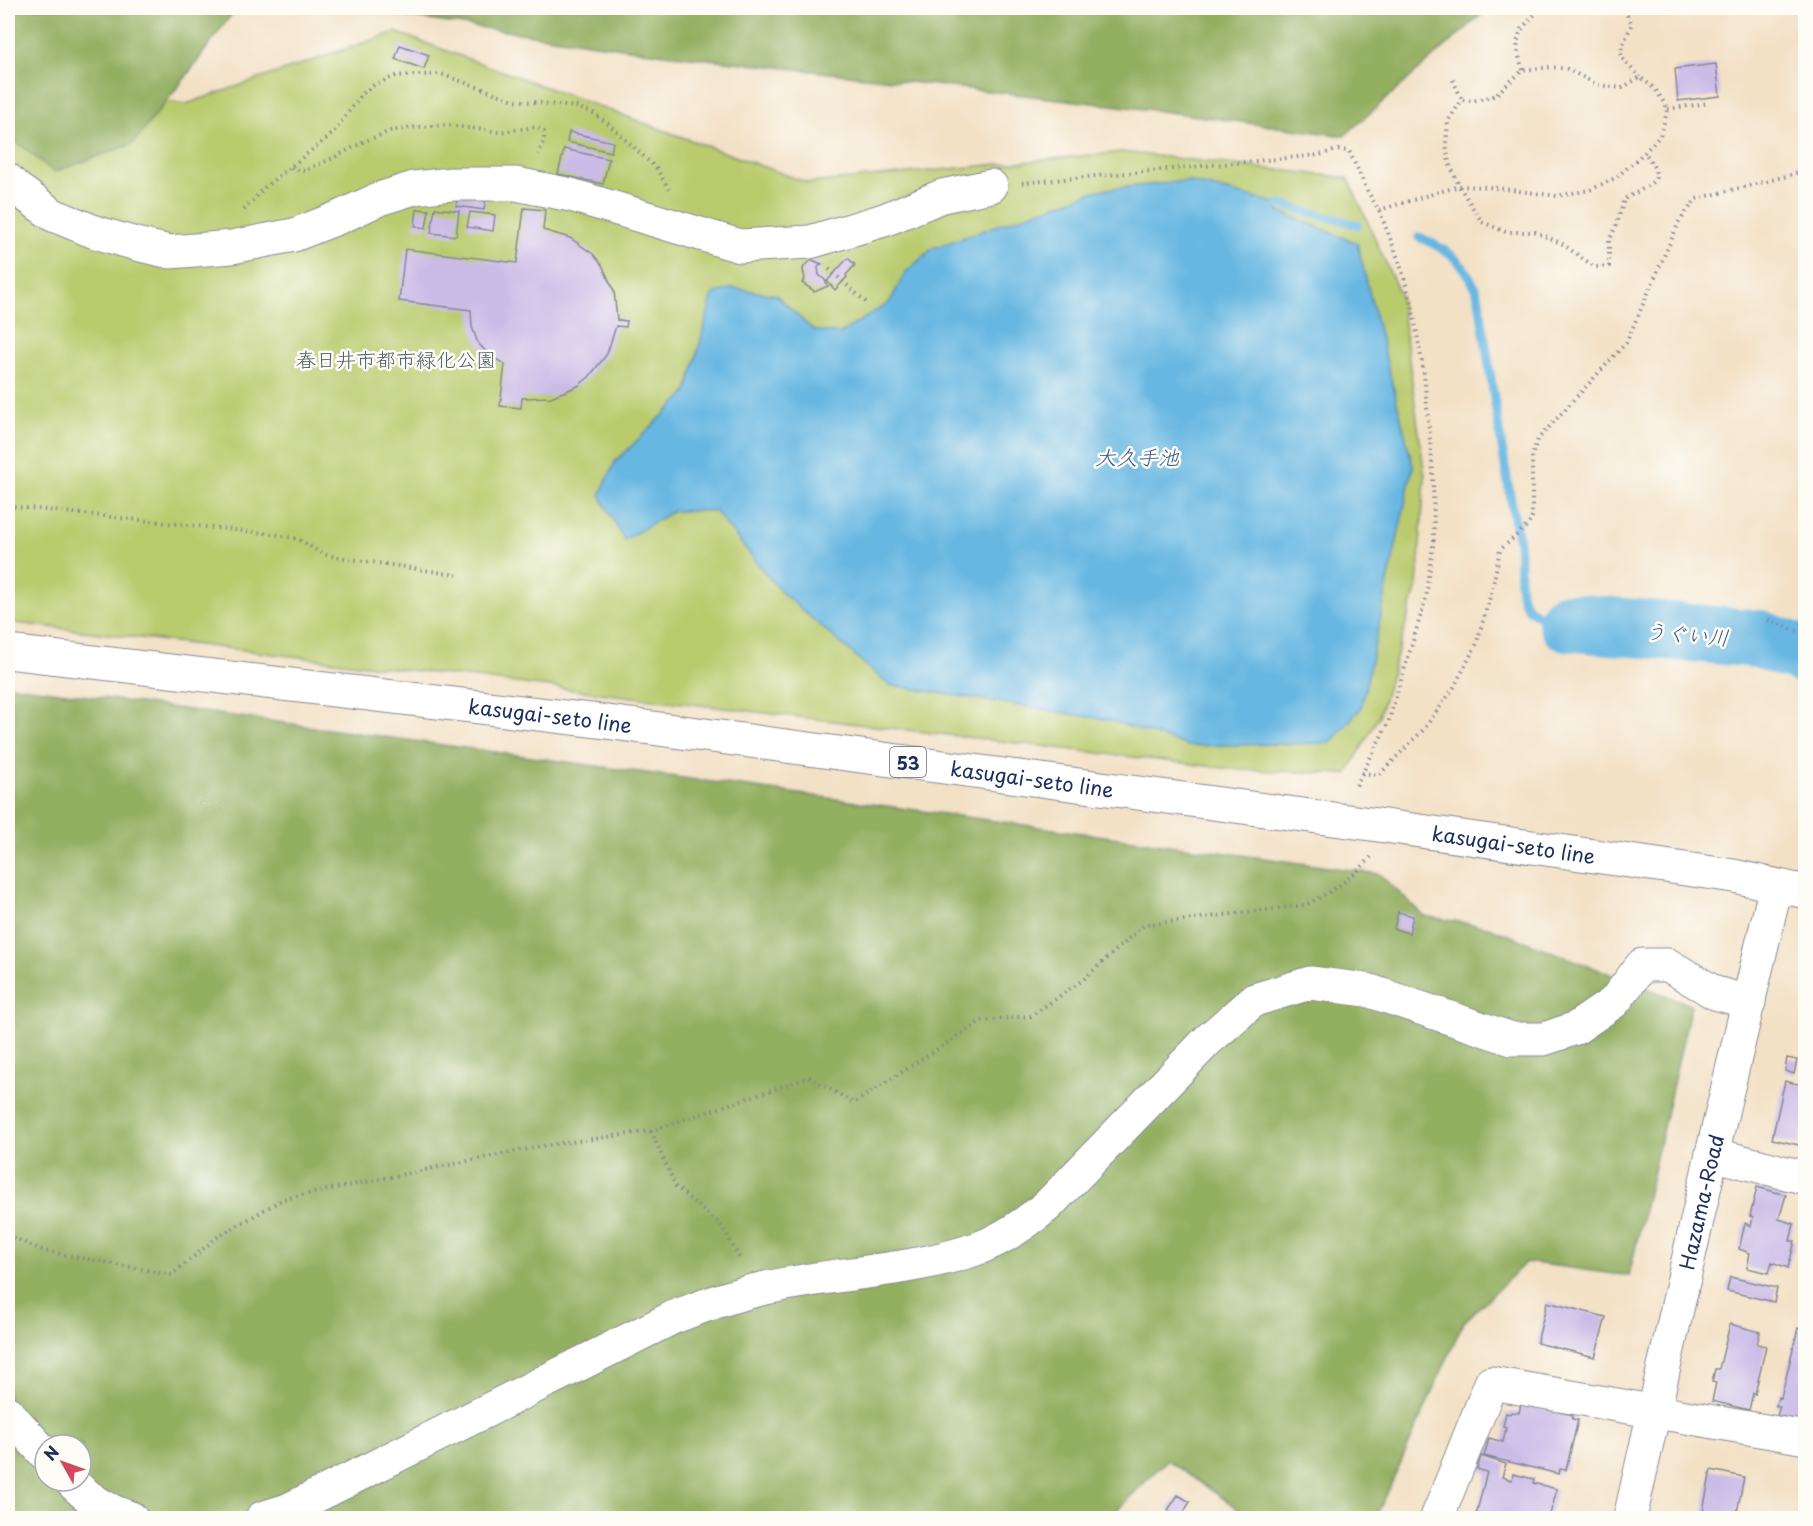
<svg xmlns="http://www.w3.org/2000/svg" width="1813" height="1526" font-family="'Playpen Sans','Klee One',sans-serif">
  <style>
    .green { fill: #bacb6e; stroke: #6a7d66; stroke-width: 1.5 }
    .forest { fill: #93af61; stroke: #576f60; stroke-width: 1.5; fill-rule: evenodd }
    .water { fill: #67b7e2; stroke: #4173a0; stroke-width: 1.5 }
    .lines { fill: none; stroke-linecap: round; stroke-linejoin: round }
    .stream { stroke: #67b7e2; stroke-width: 9 }
    .river { stroke: #67b7e2; stroke-width: 58 }
    .building { fill: #cabbe7 }
    .minor-casing { stroke: #878892; stroke-width: 35 }
    .major-casing { stroke: #878892; stroke-width: 35 }
    .path { stroke: #878892; stroke-width: 4; stroke-dasharray: 1.5 4.5; stroke-linecap: butt }
    .minor { stroke: #fff; stroke-width: 33 }
    .major { stroke: #fff; stroke-width: 33 }
    .labels { text-anchor: middle; dominant-baseline: central; stroke-width: 5; stroke-linejoin: round; paint-order: stroke }
    .shield { fill: #fdfcf7; stroke: #5f6c8c; stroke-width: 1.5 }
    .shield-label { font-size: 18px; font-weight: bold; fill: #1b2f5e }
    .park-label { font-size: 20px; fill: #4b5e63; stroke: #fdfcf7 }
    .street-label { font-size: 20px; fill: #1b2f5e; stroke: #fdfcf7 }
    .water-label { font-size: 21px; font-style: italic; fill: #325886; stroke: #fdfcf7 }
  </style>
  <rect width="100%" height="100%" fill="#fdfcf7"/>
  <filter id="ink" filterUnits="userSpaceOnUse"><feTurbulence type="fractalNoise" baseFrequency=".0167" numOctaves="2"/><feDisplacementMap in="SourceGraphic" scale="12" xChannelSelector="R" yChannelSelector="G"/><feConvolveMatrix kernelMatrix="1 2 1 2 8 2 1 2 1" color-interpolation-filters="sRGB"/></filter>
  <filter id="wash" filterUnits="userSpaceOnUse"><feTurbulence type="fractalNoise" baseFrequency=".008" numOctaves="4" result="noise"/><feDisplacementMap in="SourceGraphic" scale="24" xChannelSelector="R" yChannelSelector="G"/><feGaussianBlur stdDeviation="1.35" result="paint"/><feColorMatrix in="noise" values="0 0 0 0 0 0 0 0 0 0 0 0 0 0 0 0 0 1.4 0 .05"/><feComposite in="paint" operator="in"/></filter>
  <g filter="url(#wash)">
    <rect width="100%" height="100%" fill="#f3e1c6"/>
    <path class="green" d="M395 32 808 183 1122 152 1348 178 1400 295 1425 477 1417 586 1379 716 1347 774 1232 769 8 622V79L186 104Z"/>
    <path class="forest" d="M8 8H236L185 78 132 144 54 172 8 135Z
      M346 8H1489L1344 136 1153 110 664 54Z
      M8 685 1379 874 1424 916 1488 927 1691 1005 1629 1276 1526 1262 1463 1323 1376 1518H1252L1167 1460 1109 1518H8ZM45 1445H81V1481H45Z"/>
    <path class="water" d="M1187 181 1279 204 1278 211 1357 243 1413 466 1361 708 1330 743 1188 746 1108 720 889 685 780 591 715 511H673L624 540 600 495 615 462 687 392 713 294 733 288 776 295 813 330 839 334 889 303 906 272 933 248 1098 190Z"/>
    <g class="lines">
      <path class="stream" d="M1279 204 1358 225
        M1419 237C1450 250 1469 265 1479 299 1491 380 1503 462 1519 542 1521 557 1518 585 1522 597 1529 617 1548 620 1567 622"/>
      <path class="river" d="M1567 622 1759 639 1806 656"/>
    </g>
    <g id="blocks">
      <path class="building" d="M400 45 429 55 424 69 395 59Z
        M1716 64 1720 96 1678 101 1675 69Z
        M569 132 613 142 611 152 567 142Z
        M564 149 609 159 603 184 558 174Z
        M458 194 486 198 484 210 456 206Z
        M435 208 459 211 456 236 431 233Z
        M524 208 545 210 543 230 570 238 593 254 602 265 614 291 617 320 627 321 626 327 616 326 607 354 589 377 578 386 551 397 522 398 521 408 500 406 505 364 490 356 478 343 472 327 471 310 399 301 405 249 517 263Z
        M417 209 429 210 426 228 415 226Z
        M470 212 495 215 493 231 467 227Z
        M848 258 855 265 846 275 847 277 835 290 827 281Z
        M812 260 822 264 818 267 819 275 824 279 828 286 814 292 813 290 802 283 805 279 803 270 804 266Z
        M1398 912 1413 916 1409 933 1394 929Z
        M1787 1058 1797 1060 1794 1074 1785 1071Z
        M1785 1081 1806 1086V1118L1799 1145 1772 1139Z
        M1757 1187 1786 1195 1779 1219 1794 1224 1790 1241H1795L1788 1268 1772 1262 1769 1273 1747 1268 1750 1253 1739 1249 1745 1223 1751 1226 1753 1217 1750 1216Z
        M1730 1277 1777 1288 1774 1302 1727 1291Z
        M1547 1302 1606 1317 1595 1357 1537 1343Z
        M1730 1324 1760 1332 1757 1344 1766 1346 1755 1394 1753 1393 1749 1410 1712 1401 1716 1383 1712 1382 1715 1369H1719Z
        M1798 1328 1806 1330V1422L1777 1416 1780 1406H1776L1778 1397 1781 1398Z
        M1521 1403 1573 1415 1572 1419 1578 1420 1566 1470 1560 1469 1559 1474 1484 1456 1489 1438 1503 1442 1506 1428 1503 1427 1506 1413 1510 1414 1511 1412 1519 1413Z
        M1481 1456 1506 1464 1502 1477 1512 1480 1513 1474 1534 1479 1533 1483 1557 1489 1549 1518H1490L1476 1515 1487 1472 1477 1469Z
        M1711 1470 1744 1477 1736 1518 1703 1511Z
        M1804 1487 1806 1518H1798Z
        M1178 1495 1190 1502 1180 1518 1168 1510Z"/>
    </g>
  </g>
  <g filter="url(#ink)">
    <use href="#blocks" fill-opacity="0" stroke="#878892" stroke-width="1.5"/>
    <g class="lines">
      <g class="minor-casing">
        <g id="minor">
          <path d="M8 180 16 188 53 215 95 232 136 244 170 252 232 247 294 235 340 217 379 199 414 188 451 184H516L571 195 740 246 810 242 884 220 942 196 991 186"/>
          <path d="M1712 1154 1806 1178"/>
          <path d="M8 1413 45 1454"/>
          <path d="M71 1481C87 1498 108 1511 131 1518"/>
          <path d="M262 1518 288 1510 674 1317C701 1307 728 1296 757 1290 828 1273 904 1273 973 1250 1001 1241 1025 1224 1048 1205L1208 1040 1254 1000 1310 983 1367 990 1512 1039H1544L1576 1028 1614 1002 1642 965H1668L1715 993 1749 1002"/>
          <path d="M1437 1518 1491 1383 1806 1438"/>
          <path id="s1" d="M1630 1518 1712 1154 1776 886"/>
        </g>
      </g>
      <g class="major-casing">
        <g id="major">
          <path id="s2" d="M8 652 599 721 1378 825 1734 876 1806 892"/>
        </g>
      </g>
      <path class="path" d="M1627 15 1632 23C1620 56 1612 50 1640 77
        M1523 70C1512 36 1517 33 1541 8
        M1453 80 1462 100
        M1668 109 1708 103
        M291 168 304 171 333 158 363 142 390 131 416 127 447 125 499 132 536 127 544 132V142L538 154
        M1022 183 1319 155 1337 150 1349 151 1368 192 1379 210 1399 261 1412 305 1424 374 1433 473 1434 539 1426 598 1388 723 1355 788
        M244 210 265 187 332 134 362 94 375 84 396 76 441 74 514 100 576 107 593 113 610 125 656 168 669 189
        M1379 210 1459 186 1489 187 1557 196 1590 190 1617 177 1645 152 1660 136 1668 109 1656 90 1640 77 1622 88 1598 85 1567 69 1551 67 1523 70 1494 96 1472 101 1462 100 1448 121 1446 143 1449 163 1459 186 1482 222 1506 232H1535L1561 243 1595 267 1609 266V241L1617 224 1624 199C1631 195 1656 184 1656 176 1656 168 1649 159 1645 152
        M829 269 869 305
        M8 506 273 534 298 539 325 555 457 575
        M1768 620 1806 634
        M1362 773 1379 775 1424 729 1453 689 1476 645 1492 590 1500 550 1527 526 1532 519V455L1538 439 1626 343 1679 222 1696 199 1787 176 1806 170
        M651 1131 676 1187 723 1227 741 1261
        M8 1235 44 1251 172 1275 216 1238 283 1199 541 1146 651 1131 809 1077 854 1103 981 1021 1031 1016 1083 980 1144 925 1305 905C1330 893 1353 878 1371 857"/>
      <use href="#minor" class="minor"/>
      <use href="#major" class="major"/>
    </g>
  </g>
  <g class="labels">
    <rect class="shield" x="890" y="747" width="36" height="30" rx="4.5"/>
    <g class="shield-label">
      <text x="908" y="762">53</text>
    </g>
    <g class="park-label">
      <text x="396" y="359">春日井市都市緑化公園</text>
    </g>
    <g class="street-label">
      <text stroke="none"><textPath href="#s2" startOffset="546">kasugai-seto line</textPath></text>
      <text stroke="none"><textPath href="#s2" startOffset="1032">kasugai-seto line</textPath></text>
      <text stroke="none"><textPath href="#s2" startOffset="1518">kasugai-seto line</textPath></text>
      <text stroke="none"><textPath href="#s1" startOffset="324">Hazama-Road</textPath></text>
    </g>
    <g class="water-label">
      <text x="1137" y="456">大久手池</text>
      <text transform="translate(1687 633) rotate(5)">うぐい川</text>
    </g>
  </g>
  <rect width="1813" height="1526" fill="none" stroke="#fdfcf7" stroke-width="30"/>
  <g transform="translate(63 1463) rotate(310)"><circle r="28" fill="#fdfcf7" stroke="#a3aaba" stroke-width="1.5"/>
  <path d="M0-4.5L10 22L0 15L-10 22Z" fill="#d1495b"/>
  <text y="-9" font-size="16" font-weight="bold" text-anchor="middle" fill="#1b2f5e">N</text>
  </g>
</svg>
